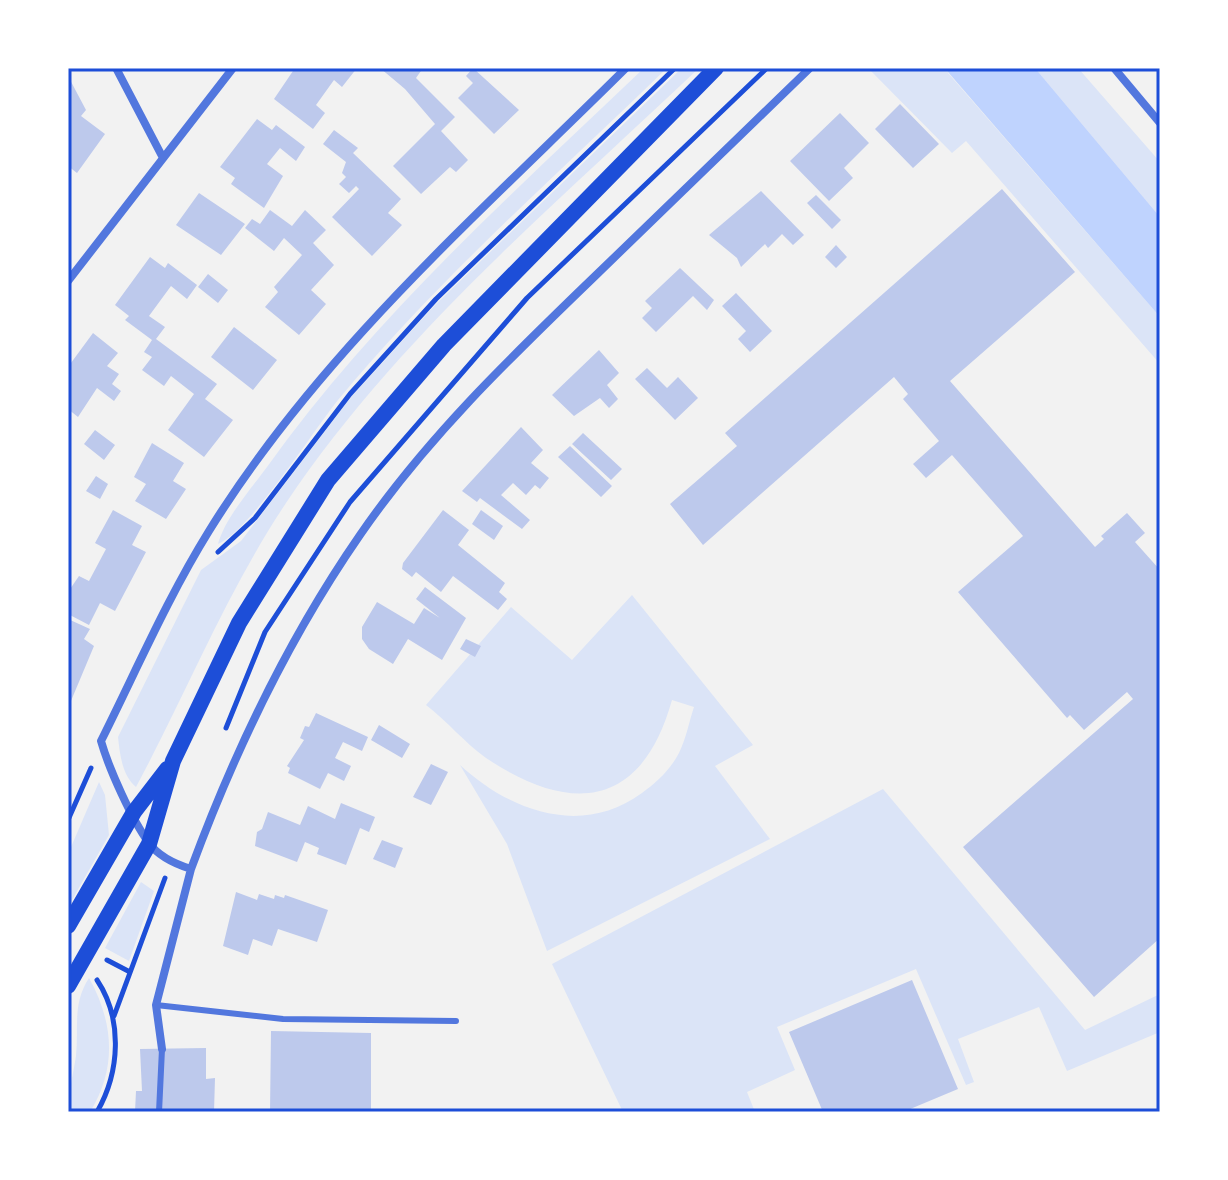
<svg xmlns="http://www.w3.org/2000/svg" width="1228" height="1180" font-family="Poppins,sans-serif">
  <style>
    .green { fill: #dbe4f7 }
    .water { fill: #bfd3fe }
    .building { fill: #bdc9ec }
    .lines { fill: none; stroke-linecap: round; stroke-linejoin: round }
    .path { stroke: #1d4ed8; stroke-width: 5 }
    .service { stroke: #5277de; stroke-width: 6 }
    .minor { stroke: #5277de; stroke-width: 8 }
    .secondary { stroke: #1d4ed8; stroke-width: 16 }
    .neatline { fill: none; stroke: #1d4ed8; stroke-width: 3 }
  </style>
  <rect width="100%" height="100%" fill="#f2f2f2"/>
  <path class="green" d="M644 68H667C556 176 437 280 338 400 313 431 249 532 218 544 225 518 251 489 267 467 373 318 512 194 644 68Z
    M682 68H699C555 205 397 337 286 503 226 593 187 692 136 787 122 775 120 755 118 737L201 570 241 541 352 396 435 305Z
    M868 68H948V73L1160 317V364L966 141 952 153Z
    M1035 68H1078L1160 162V217Z
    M632 595 753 745 715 766 770 839 547 951 507 844 460 765C511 812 582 837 642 793 657 782 670 770 679 753 686 739 689 722 694 707L672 700C642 807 573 816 486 758 465 743 447 721 426 705L511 607 572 660Z
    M99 782 105 795 109 835 68 907V854Z
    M883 789 1085 1030 1160 994V1032L1067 1071 1039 1007 958 1039 974 1082 966 1085 916 969 777 1027 795 1070 747 1092 755 1112H623L552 964Z
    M141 882 154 891 129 961 105 948Z
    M89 978C113 1021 118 1067 90 1112H68C68 1092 73 1076 76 1056 79 1027 72 1004 89 978Z"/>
  <path class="water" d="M948 68H1035L1160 217V317L948 72Z"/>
  <path class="building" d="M295 68H357L342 87 334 80 316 105 325 113 313 129 274 99Z
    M380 68H423L416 78 455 117 441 131 468 160 456 172 450 167 421 194 393 166 435 124 405 89Z
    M473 68 519 110 494 134 458 98 473 83 466 76Z
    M68 76 86 110 81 116 105 134 77 173 68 166Z
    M900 104 939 144 913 168 875 129Z
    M840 113 869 143 844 168 853 178 829 201 790 161Z
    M257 119 272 130 276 125 305 147 296 161 280 148 267 164 283 176 264 208 231 184 235 178 220 167Z
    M334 130 358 148 353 153 401 199 388 213 402 225 372 256 332 217 359 189 356 186 349 193 339 184 346 177 342 173 346 162 323 144Z
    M1002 189 1075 272 950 381 1095 547 1104 539 1101 536 1127 513 1145 533 1135 542 1160 570V938L1094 997 963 847 1133 699 1127 692 1084 730 1070 715 1067 718 958 592 1023 536 952 455 926 478 913 464 939 441 903 399 908 394 894 377 703 545 670 504 737 446 725 433Z
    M761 191 804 235 793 245 782 234 768 248 765 244 741 267 737 258 709 235Z
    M199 193 245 224 221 255 176 225Z
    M816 195 841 220 832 229 807 203Z
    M270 210 292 226 305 210 326 230 313 243 334 265 311 290 326 304 299 335 265 307 278 292 274 287 302 255 284 238 274 251 245 228 252 219 260 224Z
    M836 245 847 257 836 268 825 257Z
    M150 257 165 268 168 263 197 285 187 299 171 286 149 316 165 327 156 339 217 384 205 399 233 420 204 457 168 430 194 394 171 376 164 386 142 370 152 357 144 352 152 340 125 320 129 316 115 305Z
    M680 268 714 300 707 310 693 296 656 332 642 318 652 308 645 301Z
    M208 274 228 290 218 303 198 287Z
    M736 293 772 331 750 352 738 339 746 331 722 306Z
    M234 327 277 360 253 390 211 357Z
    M93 333 118 353 107 366 119 374 112 384 121 391 114 401 97 388 78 417 68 409V367Z
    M599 350 619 373 607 385 618 399 609 408 600 398 574 416 552 395Z
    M647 368 667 388 678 377 698 398 675 420 635 379Z
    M521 427 543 450 531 463 549 478 540 489 535 485 526 495 513 483 501 495 530 520 522 529 480 498 477 502 462 491Z
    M95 430 115 445 104 460 84 444Z
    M583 433 622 469 611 480 572 444Z
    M152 443 184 463 173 481 186 489 166 519 135 501 146 484 134 477Z
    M570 446 612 486 601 497 558 457Z
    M96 476 108 484 100 499 86 491Z
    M113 510 142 526 132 545 146 552 115 611 100 603 89 625 68 614V592L79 576 89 581 106 549 95 543Z
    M443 510 469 530 458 545 505 583 499 592 507 599 498 610 453 576 441 592 416 572 412 577 402 569 403 563Z
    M481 510 503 526 494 540 472 524Z
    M425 587 466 618 442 660 408 639 393 664 369 649 362 639V627L377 602 414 624 424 608 440 618 416 599Z
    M68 619 90 629 84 639 94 646 68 708Z
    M466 639 481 646 475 657 460 649Z
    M316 713 368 737 362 751 343 742 335 758 351 766 344 781 328 773 320 789 288 773 290 768 287 766 304 740 300 738 305 726 309 727Z
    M379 725 410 744 402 758 371 740Z
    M431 764 448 772 431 805 413 797Z
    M341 803 375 817 369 832 360 828 346 865 317 854 319 848 305 842 297 862 255 846 257 832 262 829 268 812 300 825 308 806 335 819Z
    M382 840 403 848 395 868 373 859Z
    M236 892 257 900 259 894 274 899 275 895 284 898 285 895 328 910 317 942 278 929 272 946 253 939 248 955 223 946Z
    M912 980 958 1089 903 1112H823L789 1032Z
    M271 1031 371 1033V1112H270Z
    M206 1048V1079L215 1078 214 1112H135L136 1091H142L140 1049Z"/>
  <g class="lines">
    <path class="path" d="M218 552 255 518 350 394 436 299 675 68
      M226 728 265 632 350 502 527 298 767 68
      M68 820 91 768
      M107 960 130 972
      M97 980C123 1019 120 1072 97 1112
      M114 1016 165 878"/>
    <path class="service" d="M156 1005 283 1019 456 1021
      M159 1112 162 1049"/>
    <path class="minor" d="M116 68 163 158
      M1114 68 1160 123
      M68 281 233 68
      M191 869C235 750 288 639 360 535 426 439 509 359 592 279 665 209 737 138 810 68
      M162 1049 156 1005 191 869C175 864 159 857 149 843 132 820 109 769 101 741 136 671 168 597 209 531 319 353 479 214 626 68"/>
    <path class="secondary" d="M68 926 134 812 167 769
      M68 986 149 844 173 761 239 623 328 480 444 345 716 68"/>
  </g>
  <rect width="1228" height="1180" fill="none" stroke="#ffffff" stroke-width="140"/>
  <rect x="70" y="70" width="1088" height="1040" class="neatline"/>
</svg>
